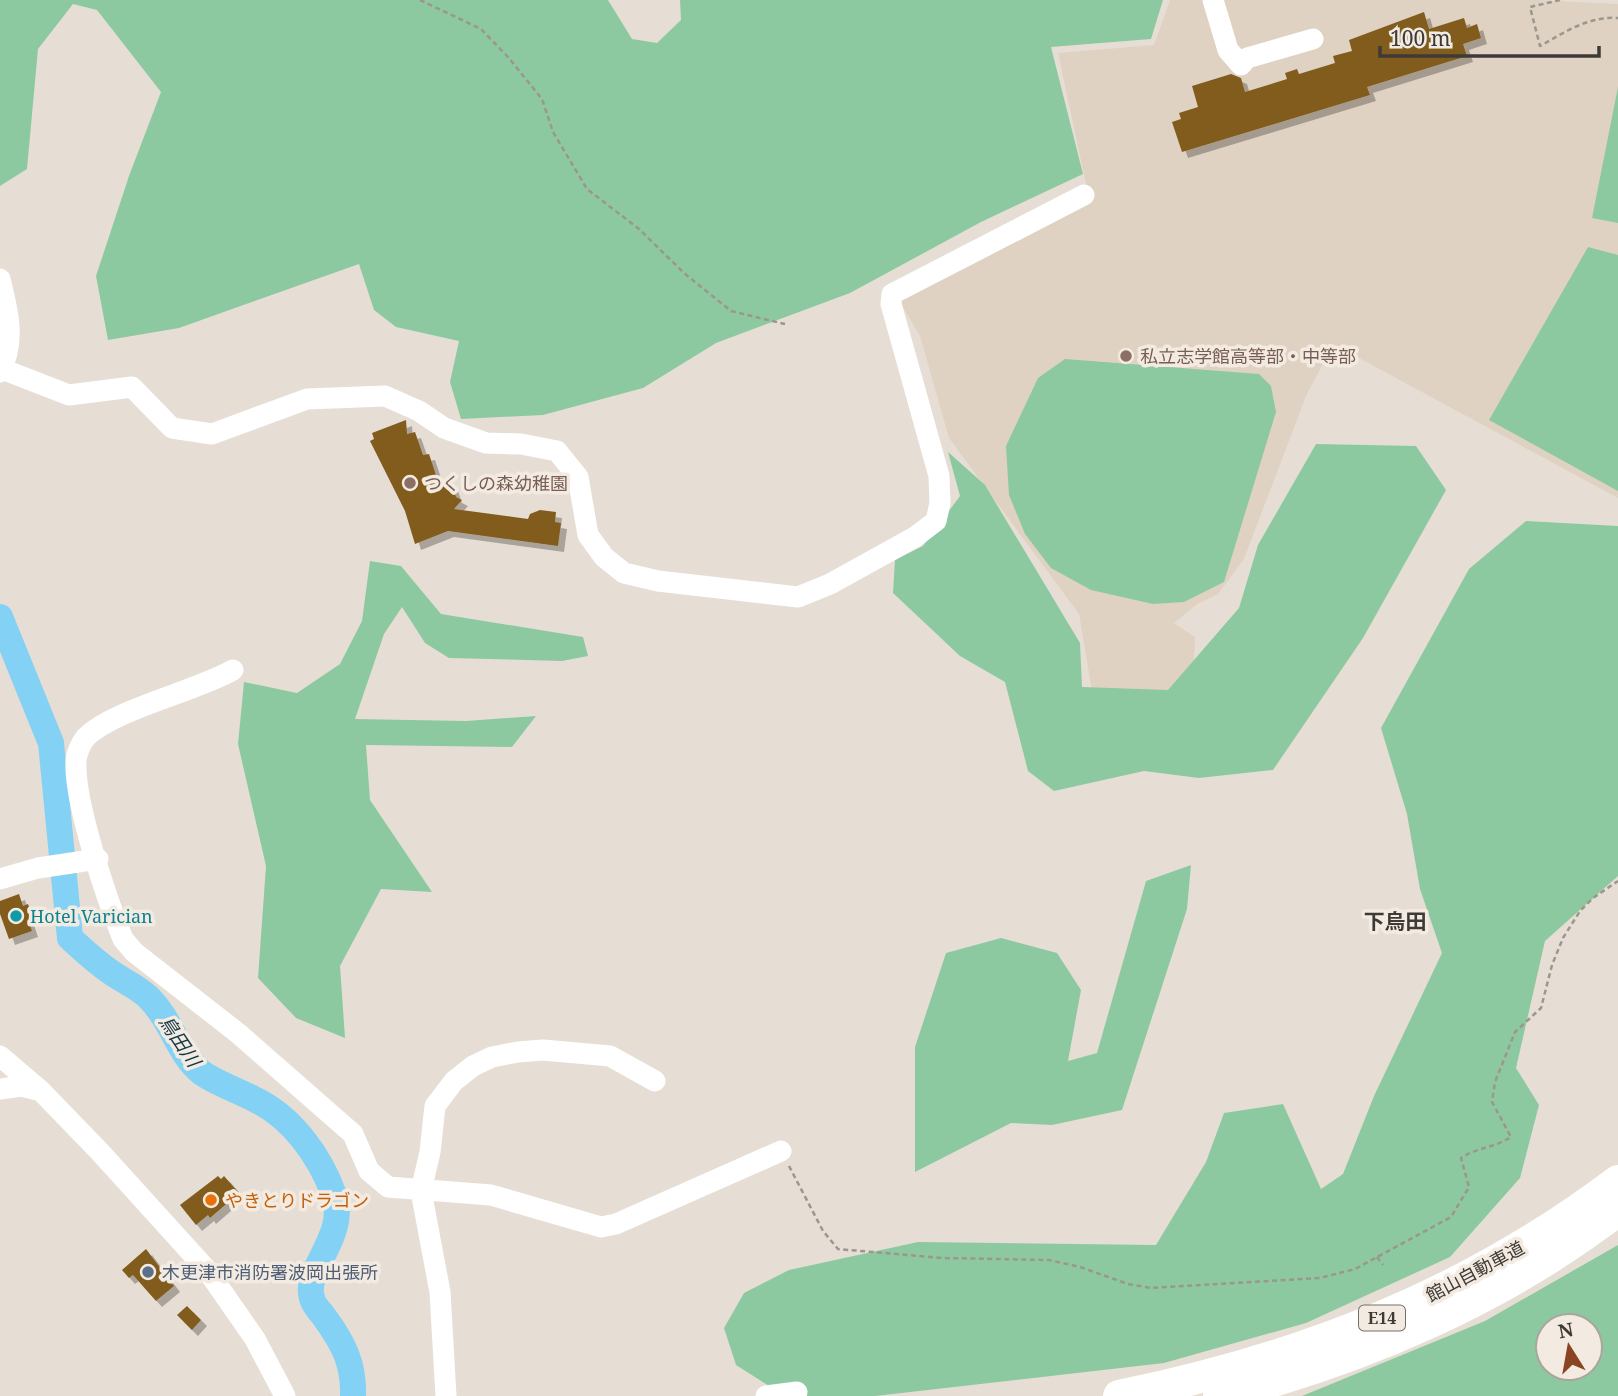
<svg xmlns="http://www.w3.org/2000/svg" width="1618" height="1396" font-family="'Noto Serif','Noto Sans JP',serif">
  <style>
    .built { fill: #dfd2c2 }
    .green { fill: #8dc9a0; fill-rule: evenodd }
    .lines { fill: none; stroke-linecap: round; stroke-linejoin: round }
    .river { stroke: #83d1f4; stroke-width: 26 }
    .building { fill: #815c1d; filter: url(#shadow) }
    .path { stroke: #9b968e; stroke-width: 2.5; stroke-dasharray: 5 3.5; stroke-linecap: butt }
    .minor { stroke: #fff; stroke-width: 21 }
    .highway { stroke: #fff; stroke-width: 32 }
    .education-dot { fill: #8d6e63; stroke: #f3ebe1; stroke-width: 2.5 }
    .culture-dot { fill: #0f9aa8; stroke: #f3ebe1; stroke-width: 2.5 }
    .food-dot { fill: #e8710a; stroke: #f3ebe1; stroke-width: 2.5 }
    .service-dot { fill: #5c6f8a; stroke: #f3ebe1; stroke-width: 2.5 }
    .labels { text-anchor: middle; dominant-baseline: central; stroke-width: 7; stroke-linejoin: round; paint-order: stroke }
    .shield { fill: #f3ebe1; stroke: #74706a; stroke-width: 2 }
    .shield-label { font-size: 16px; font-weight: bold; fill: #3e3b37 }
    .education-label { font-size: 18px; fill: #785e54; stroke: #f3ebe1; text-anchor: start }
    .culture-label { font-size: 18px; fill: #0d838f; stroke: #f3ebe1; text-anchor: start }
    .food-label { font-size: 18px; fill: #c56008; stroke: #f3ebe1; text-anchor: start }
    .street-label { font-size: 18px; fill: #3e3b37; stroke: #f3ebe1 }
    .service-label { font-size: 18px; fill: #4e5e75; stroke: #f3ebe1; text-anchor: start }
    .water-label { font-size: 19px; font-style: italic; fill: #133746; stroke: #f3ebe1 }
    .quarter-label { font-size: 21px; font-weight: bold; fill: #3e3b37; stroke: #f3ebe1 }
  </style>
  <defs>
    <filter id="shadow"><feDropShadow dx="6" dy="6" stdDeviation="0" flood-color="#0004"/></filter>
  </defs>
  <rect width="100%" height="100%" fill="#e6ded4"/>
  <path class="built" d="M1170 0H1538L1618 4V498L1333 344 1306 396 1244 559 1218 594 1197 604 1174 623 1195 637 1192 698 1093 697 1079 614 949 438 920 336 899 300 1089 198 1058 53 1154 45Z"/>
  <path class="green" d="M0 0H608L632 39 657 43 681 20 680 0H1163L1151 39 1051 47 1083 174 981 222 850 293 716 343 643 388 543 415 461 419 450 382 459 341 396 327 374 310 359 264 179 328 108 340 96 276 129 176 161 92 97 10 73 4 38 49 27 169 0 186Z
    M1618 87V223L1592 218Z
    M1588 247 1618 255V491L1489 420Z
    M1065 359 1259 374 1271 386 1276 412 1224 582 1184 602 1153 604 1091 590 1051 568 1025 534 1009 495 1006 446 1038 378Z
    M1316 444 1416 446 1446 490 1363 638 1273 770 1199 778 1144 771 1054 791 1028 771 1005 682 960 656 893 593 895 560 923 546 960 496 948 452 985 485 1080 643 1082 687 1168 690 1239 608 1258 545Z
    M1526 521 1618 526V876L1545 941 1516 1068 1539 1105 1520 1178 1450 1257 1306 1323 1164 1363 875 1396H785L736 1365 724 1328 744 1293 789 1270 918 1242 1156 1245 1206 1162 1224 1113 1283 1104 1321 1189 1343 1174 1374 1096 1442 953 1420 889 1407 814 1381 728 1469 569Z
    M370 561 401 566 441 614 583 637 588 656 562 661 449 658 425 643 402 607 384 634 355 719 466 721 536 716 512 747 366 745 370 800 432 892 381 889 340 966 345 1038 296 1018 258 978 266 866 238 744 244 682 297 693 340 664 362 621Z
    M1191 865 1187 909 1122 1110 1052 1125 1011 1123 915 1172V1047L946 953 1001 938 1057 953 1081 990 1068 1061 1097 1053 1146 881Z
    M1618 1245V1396H1302L1485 1321ZM1548 1326H1590V1368H1548Z"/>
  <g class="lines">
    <path class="river" d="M0 617 51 743 70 938C84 951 99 965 115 975 127 983 141 989 150 999 172 1021 178 1054 202 1073 218 1084 237 1090 254 1099 292 1117 320 1156 334 1195 349 1237 300 1271 313 1301 315 1307 322 1313 325 1318 344 1344 354 1364 353 1396"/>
  </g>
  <path class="building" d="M1424 12 1429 29 1464 18 1467 28 1477 24 1481 38 1463 44 1467 56 1367 87 1370 95 1182 152 1172 122 1181 119 1179 113 1198 107 1192 86 1231 74 1241 78 1245 92 1287 79 1285 73 1297 69 1299 74 1335 63 1333 56 1352 51 1349 40Z
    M406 420 407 434 415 432 423 455 429 454 440 487 452 485 456 497 462 500 454 509 528 519 530 514 540 510 556 512 555 522 561 523 558 546 448 531 415 544 405 511 370 441 374 439 372 433Z
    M19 894 23 906 28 904 33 918 28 919 32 931 9 939 0 914V901Z
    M218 1176 221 1179 224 1176 239 1193 210 1218 208 1215 196 1225 180 1205Z
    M146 1249 174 1286 156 1301 133 1275 129 1278 122 1270Z
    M187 1306 201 1320 192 1330 177 1315Z"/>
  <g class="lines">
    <path class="path" d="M420 0 481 29 508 57 542 99 553 132 587 189 639 229 684 273 731 311 785 324
      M1560 0 1530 7 1540 46C1565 32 1589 16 1618 18
      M789 1166 823 1231 838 1249 942 1258 1049 1260 1080 1267 1128 1284 1151 1288 1320 1278 1355 1269 1451 1217 1469 1187 1461 1158C1478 1147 1494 1148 1511 1137L1492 1102 1495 1082 1515 1032 1541 1008 1552 965 1563 938 1580 911 1593 898 1618 881
      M1377 1257 1383 1265"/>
    <path class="minor" d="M1213 0 1228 50 1241 65 1247 58 1313 39
      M0 279C8 311 16 341 0 372
      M2 369 69 395 132 387 172 428 212 434 307 399 385 396 419 411 444 428 486 443 521 444 557 451 578 477 588 535 604 557 624 573 658 581 798 597 830 584 915 537 936 521 940 503 939 476 891 304 892 294 1084 195
      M233 670C194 692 115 709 86 737 81 743 76 754 76 762 74 802 107 900 123 939L134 952 239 1034 353 1134 369 1171 388 1187 491 1195 601 1227 616 1224 781 1151
      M0 879 38 868 98 859
      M0 1056 41 1091 100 1152 207 1270 255 1339 285 1396
      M0 1089 22 1086 41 1091
      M446 1396 440 1292 421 1191 430 1152 435 1106 454 1081 473 1066 492 1057 518 1052 543 1050 610 1056 655 1081
      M766 1396 797 1392"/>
    <path class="highway" d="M1119 1396C1304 1358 1467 1295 1618 1181
      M1219 1396C1361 1360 1501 1300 1618 1210"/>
  </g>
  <g class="education-dot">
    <circle cx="1126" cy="356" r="7"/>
    <circle cx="410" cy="483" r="7"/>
  </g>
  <circle class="culture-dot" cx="16" cy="916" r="7"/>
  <circle class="food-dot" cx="211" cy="1200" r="7"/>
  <circle class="service-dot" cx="148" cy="1272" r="7"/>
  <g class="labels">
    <rect class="shield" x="1359" y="1305.5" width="46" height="25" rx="5"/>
    <g class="shield-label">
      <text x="1382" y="1318">E14</text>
    </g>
    <g class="education-label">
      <text x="1140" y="356">私立志学館高等部・中等部</text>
      <text x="424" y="483">つくしの森幼稚園</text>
    </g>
    <g class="culture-label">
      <text x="30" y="916">Hotel Varician</text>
    </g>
    <g class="food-label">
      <text x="225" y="1200">やきとりドラゴン</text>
    </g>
    <g class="street-label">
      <text transform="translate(1475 1271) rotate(-28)">館山自動車道</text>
    </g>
    <g class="service-label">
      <text x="162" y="1272">木更津市消防署波岡出張所</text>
    </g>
    <g class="water-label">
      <text transform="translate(180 1041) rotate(56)">鳥田川</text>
    </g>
    <g class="quarter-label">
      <text x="1395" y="921">下烏田</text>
    </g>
  </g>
  <g transform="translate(1569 1347) rotate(349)"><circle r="33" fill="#f3ebe1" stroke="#aba59d" stroke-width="2"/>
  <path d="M0-5L12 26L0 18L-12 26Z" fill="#8b4421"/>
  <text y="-10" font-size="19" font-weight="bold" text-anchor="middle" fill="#3e3b37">N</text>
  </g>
  <path d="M1380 46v10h219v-10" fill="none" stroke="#3e3b37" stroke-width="3.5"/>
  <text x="1390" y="46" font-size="21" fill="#3e3b37" stroke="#f3ebe1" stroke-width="5" paint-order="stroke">100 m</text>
</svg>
